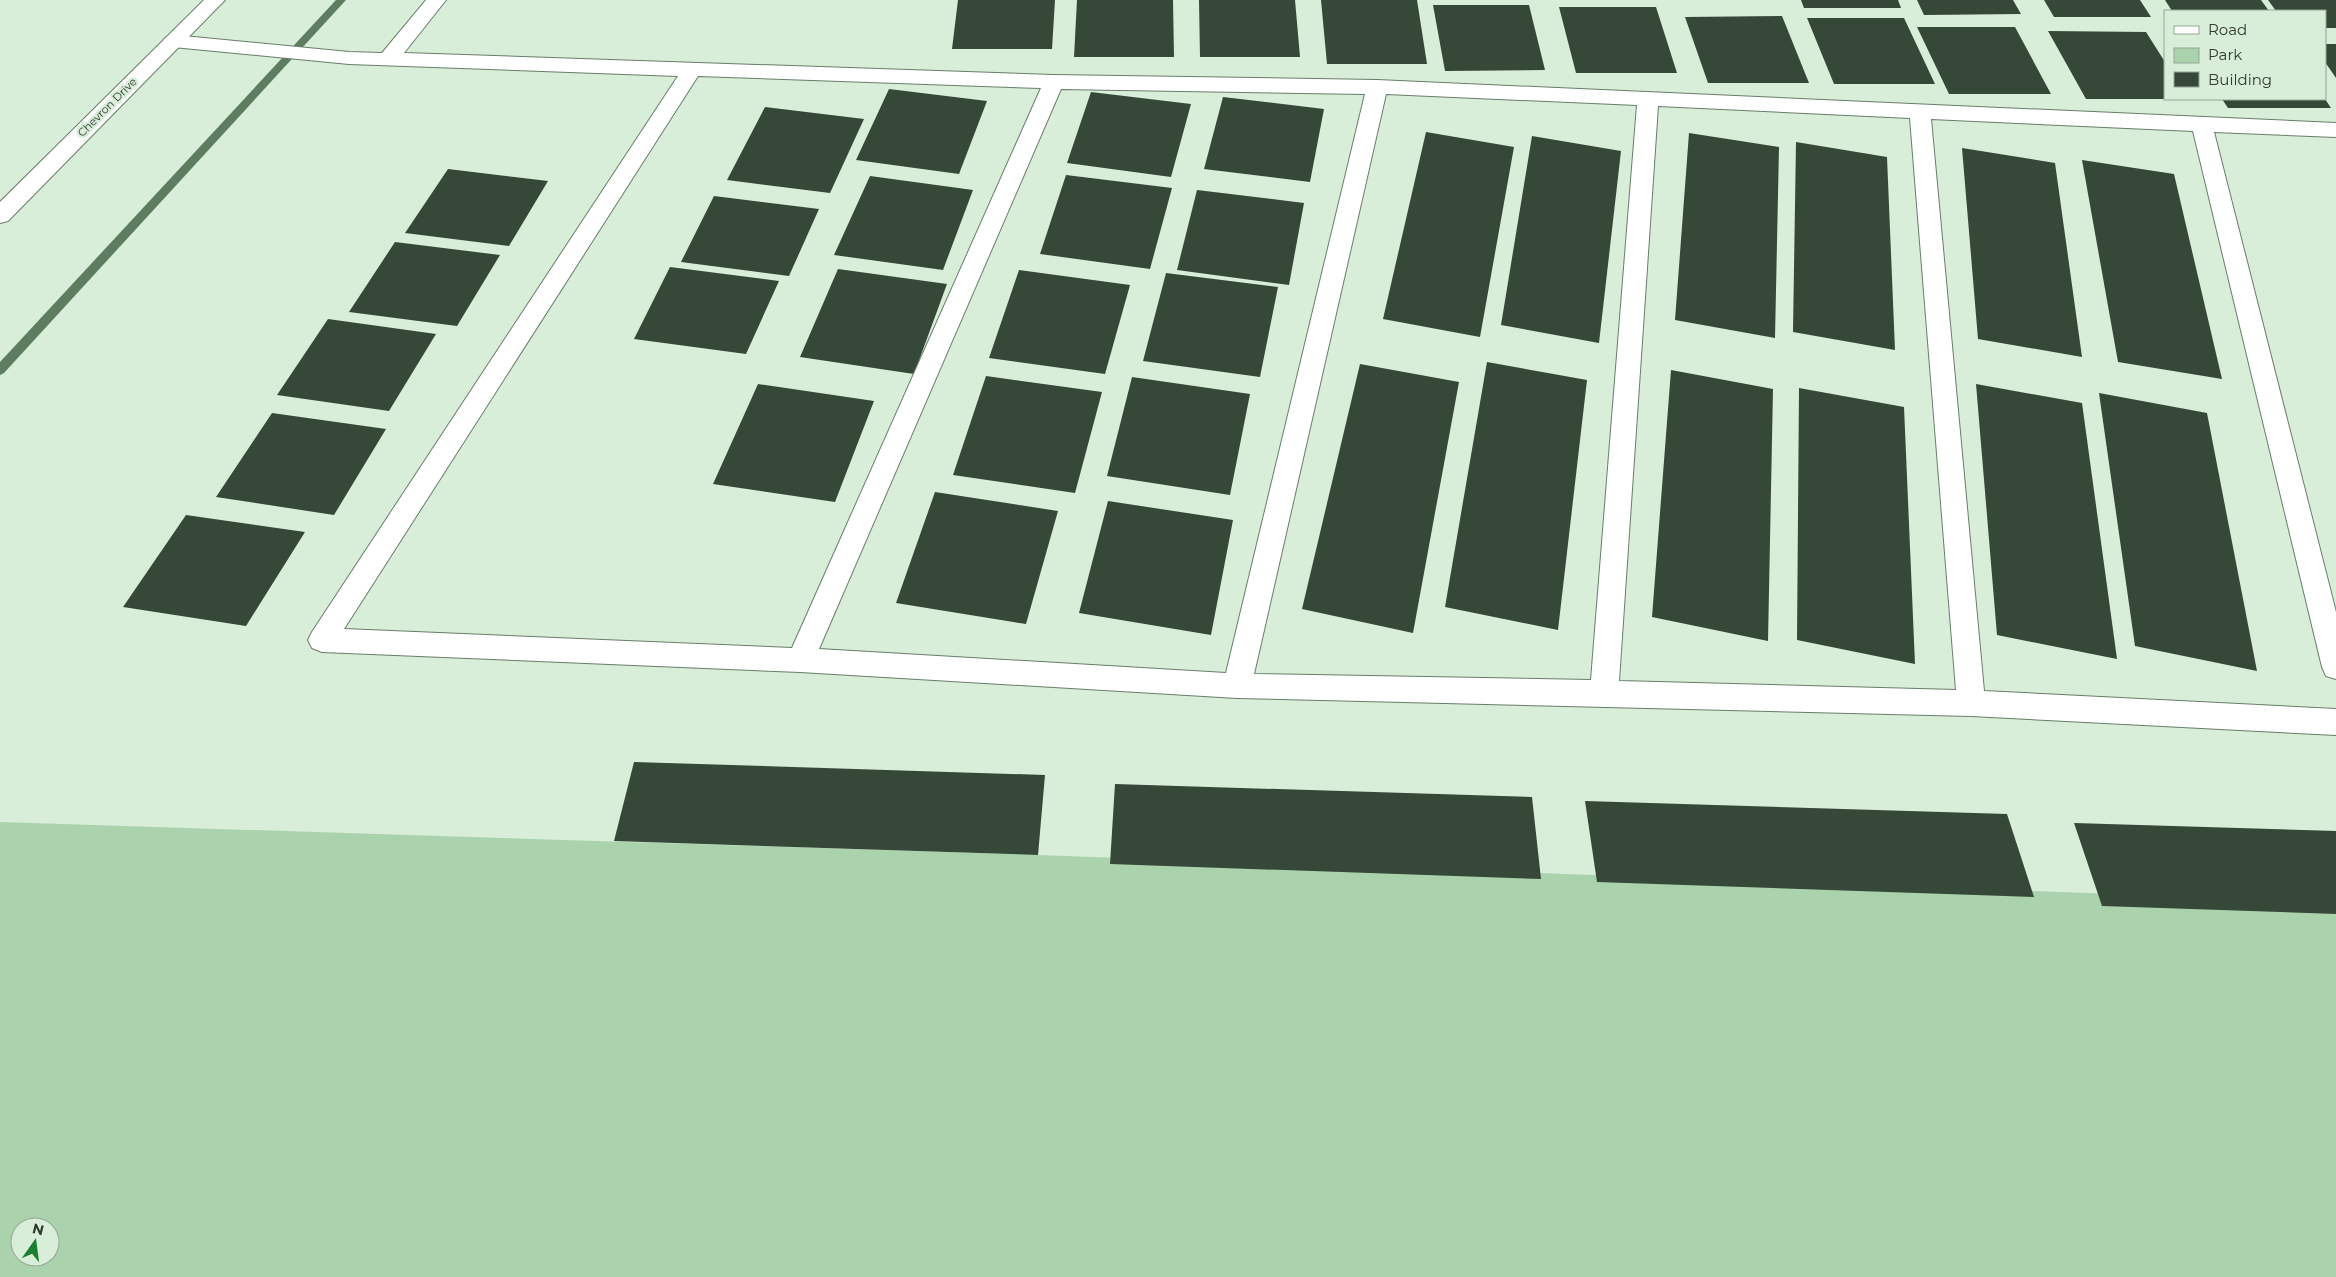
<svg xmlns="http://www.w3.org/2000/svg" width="2336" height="1277" font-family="Montserrat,sans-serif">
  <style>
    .green { fill: #aad2ac; fill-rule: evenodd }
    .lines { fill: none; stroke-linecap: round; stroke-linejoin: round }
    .stream { fill: #5e7c60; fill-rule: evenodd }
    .building { fill: #364837 }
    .minor-casing { stroke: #697d6a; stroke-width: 2 }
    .secondary-casing { stroke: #697d6a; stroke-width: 2 }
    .minor { fill: #fff; fill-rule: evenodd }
    .secondary { fill: #fff; fill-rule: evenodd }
    .labels { text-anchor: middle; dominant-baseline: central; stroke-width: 5; stroke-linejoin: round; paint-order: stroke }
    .far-street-label { font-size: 11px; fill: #313931; stroke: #d8eed9 }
  </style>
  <rect width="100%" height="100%" fill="#d8eed9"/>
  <path class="green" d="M0 822 1038 855 2336 902V1277H0ZM20 1227H50V1257H20Z"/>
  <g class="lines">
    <path class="stream" d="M336 0H346L4 373 0 375V362Z"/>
  </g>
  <path class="building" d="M958 0H1055L1052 49H952Z
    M1077 0H1173L1174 57H1074Z
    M1199 0H1295L1300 57H1200Z
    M1321 0H1417L1427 64H1327Z
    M1801 0H1898L1901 8H1804Z
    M1917 0H2013L2021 14 1924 15Z
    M2044 0H2140L2151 17H2054Z
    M2165 0H2261L2269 11H2172Z
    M2268 0H2336V28H2325V11H2276Z
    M1433 5H1529L1545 70 1445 71Z
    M1559 7H1656L1677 73H1576Z
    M1782 16 1809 83H1708L1685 17Z
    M1807 18H1904L1935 84H1834Z
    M1917 27H2015L2051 94H1949Z
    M2048 31 2146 32 2165 62V99H2086Z
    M2325 44H2336V78L2325 62Z
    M889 89 987 101 959 174 856 160Z
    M1091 92 1191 104 1171 177 1067 163Z
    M1223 97 1324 109 1310 182 1204 169Z
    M2222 99H2325L2331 108H2228Z
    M765 107 864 119 830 193 727 180Z
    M1426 132 1514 147 1480 337 1383 319Z
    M1689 133 1779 147 1775 338 1675 320Z
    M1532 136 1621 151 1599 343 1501 325Z
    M1796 142 1887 157 1895 350 1793 332Z
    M1962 148 2055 163 2082 357 1978 339Z
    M2082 160 2174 174 2222 379 2118 362Z
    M448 169 548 181 509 246 405 233Z
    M1066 175 1172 188 1150 269 1040 254Z
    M870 176 973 190 943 270 834 255Z
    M1197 190 1304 203 1289 285 1177 270Z
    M714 196 819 209 789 276 681 262Z
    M395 242 500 255 457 326 349 312Z
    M670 267 779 281 746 354 634 339Z
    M838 269 947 284 914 374 800 357Z
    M1019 270 1130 285 1105 374 989 358Z
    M1166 273 1278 287 1260 377 1143 361Z
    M328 319 436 334 389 411 277 395Z
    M1487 362 1587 380 1558 630 1445 607Z
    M1360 364 1459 382 1413 633 1302 609Z
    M1671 370 1773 389 1768 641 1652 617Z
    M986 376 1102 392 1075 493 953 475Z
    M1132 377 1250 394 1230 495 1107 476Z
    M758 384 874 401 835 502 713 484Z
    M1976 384 2082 403 2117 659 1997 635Z
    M1799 388 1904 407 1915 664 1797 640Z
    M2099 393 2207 413 2257 671 2135 646Z
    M272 413 386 429 334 515 216 497Z
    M935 492 1058 511 1026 624 896 603Z
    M1108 501 1233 520 1211 635 1079 613Z
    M186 515 305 532 246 626 123 607Z
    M634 762 1045 775 1038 855 614 841Z
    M1115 784 1532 797 1541 879 1110 864Z
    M1585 801 2007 814 2034 897 1597 882Z
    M2074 823 2336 831V914L2102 906Z"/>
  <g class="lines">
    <g class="minor-casing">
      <path id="minor" d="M426 0H446L404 53 1054 75 1377 80 2336 123V137L2214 132 2336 612V679L2326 676 2322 667 2193 131 1931 119 1984 691 2336 709V735L1971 716 1237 698 800 672 322 652 312 648 308 640 312 632 678 76 349 64 173 47 166 45 163 41 166 37 173 35 349 52 382 53ZM698 76 1041 88 792 648 344 629ZM1061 89 1365 94 1226 673 819 649ZM1386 94 1637 105 1591 680 1254 674ZM1658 106 1910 118 1956 690 1619 681Z"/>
    </g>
    <g class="secondary-casing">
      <path id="secondary" d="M204 0H225L8 221 0 223V202Z"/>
    </g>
    <use href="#minor" class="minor"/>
    <use href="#secondary" class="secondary"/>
  </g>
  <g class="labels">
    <g class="far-street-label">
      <text transform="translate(107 107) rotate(-45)">Chevron Drive</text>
    </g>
  </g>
  <rect x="2164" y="10" width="162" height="90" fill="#d8eed9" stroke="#95a696"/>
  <rect x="2174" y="26" width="25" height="8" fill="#ffffff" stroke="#95a696"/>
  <text x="2208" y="35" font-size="15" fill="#313931">Road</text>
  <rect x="2174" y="48" width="25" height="15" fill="#aad2ac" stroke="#95a696"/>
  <text x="2208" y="60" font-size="15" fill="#313931">Park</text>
  <rect x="2174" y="72" width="25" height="15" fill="#364837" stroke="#95a696"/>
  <text x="2208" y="85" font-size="15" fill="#313931">Building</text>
  <g transform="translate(35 1242) rotate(14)"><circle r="24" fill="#d8eed9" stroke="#95a696"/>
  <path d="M0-4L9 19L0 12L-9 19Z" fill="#1b7f32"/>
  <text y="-8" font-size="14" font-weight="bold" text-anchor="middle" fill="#313931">N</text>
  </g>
</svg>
